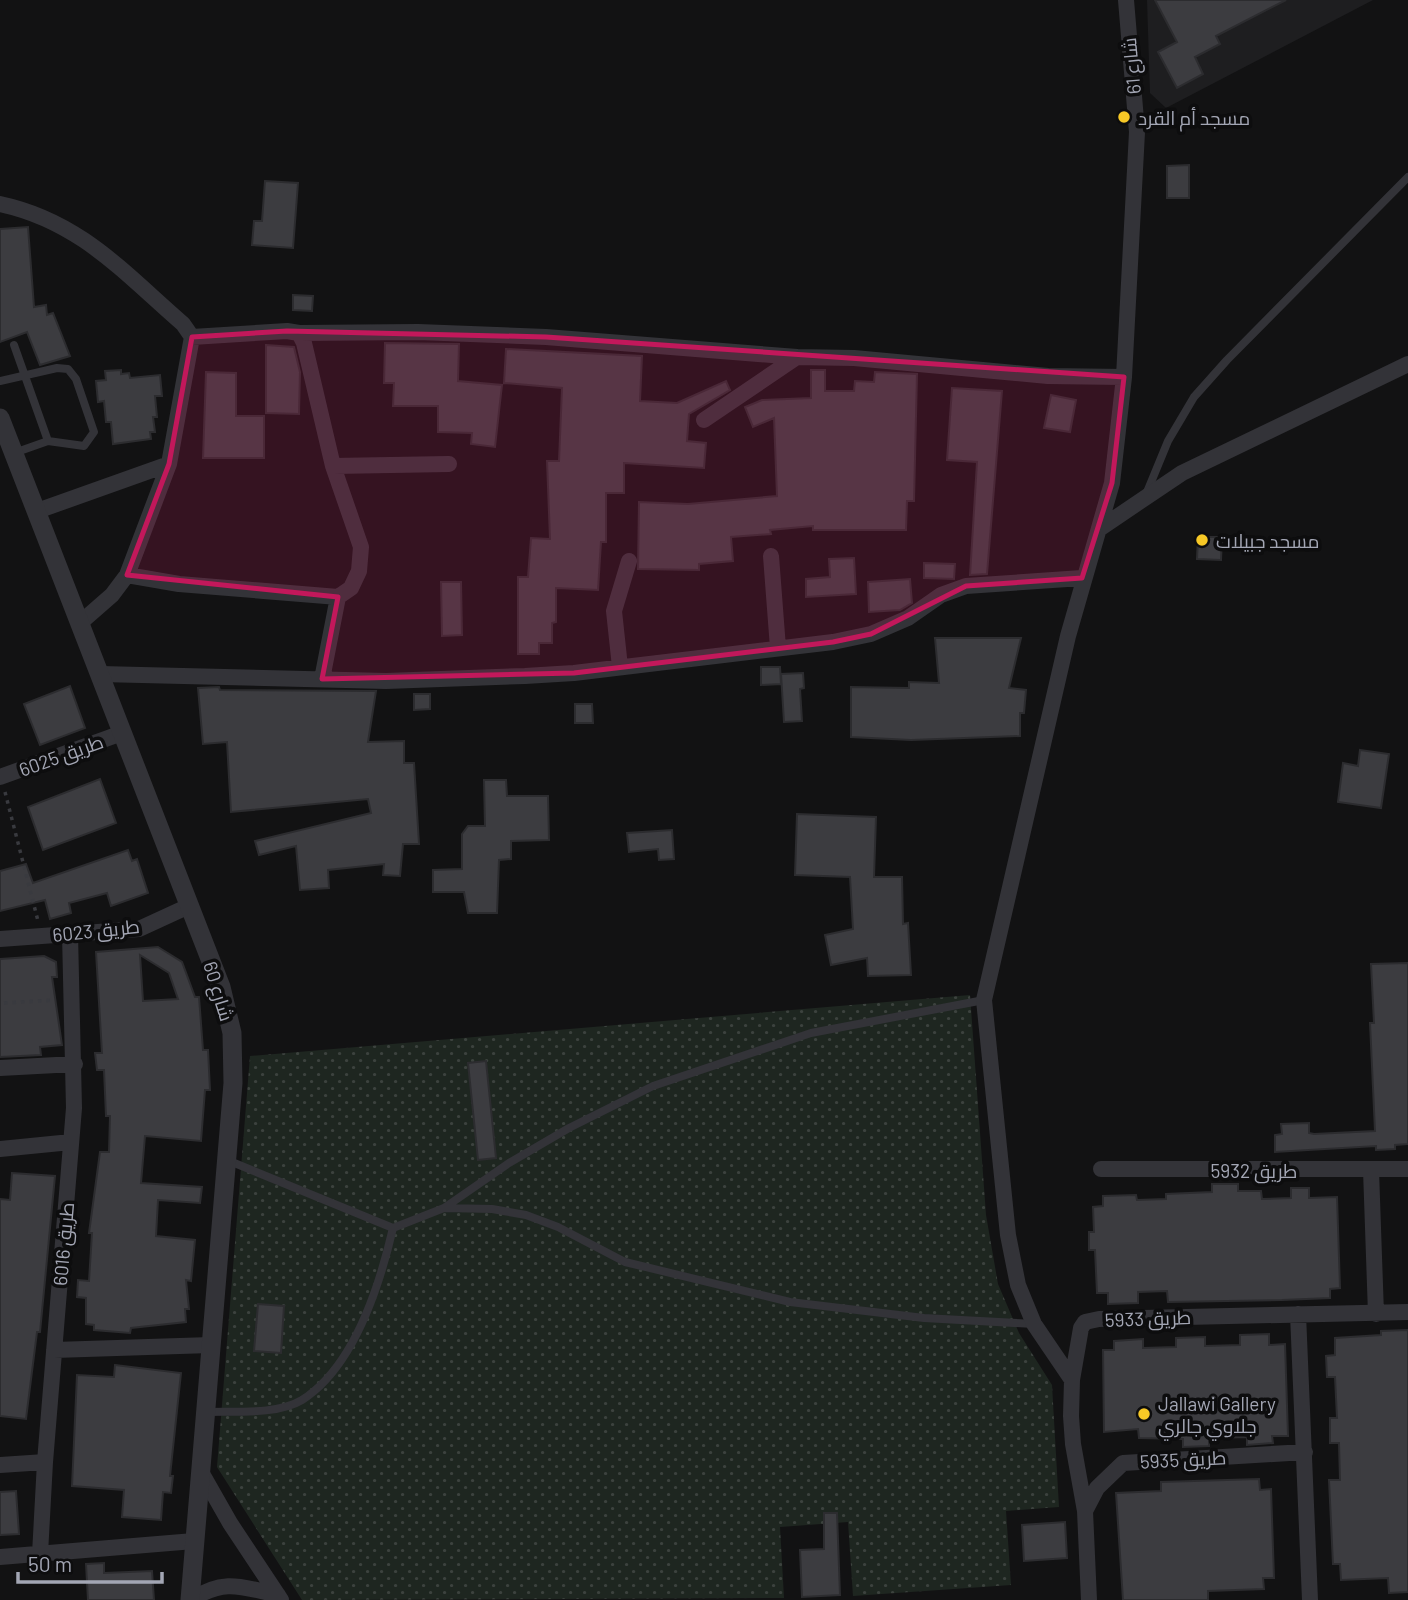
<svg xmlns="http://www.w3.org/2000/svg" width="1408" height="1600" font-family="Barlow,Cairo,sans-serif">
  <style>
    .built { fill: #1e1e20 }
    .grass { fill: url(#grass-dots) }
    .building { fill: #3c3c40; stroke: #2c2c2f; stroke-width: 2; fill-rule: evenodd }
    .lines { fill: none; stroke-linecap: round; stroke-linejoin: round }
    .path { stroke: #393a3f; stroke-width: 3.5; stroke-dasharray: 3.5 5; stroke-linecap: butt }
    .service { stroke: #333338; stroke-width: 8 }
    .minor { stroke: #333338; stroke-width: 16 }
    .tertiary { stroke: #333338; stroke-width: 19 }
    .marked { fill: #c2185b; fill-opacity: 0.2; stroke: #c2185b; stroke-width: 5; stroke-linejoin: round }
    .poi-dot { fill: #f7c826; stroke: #0d0d0e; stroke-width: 2.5 }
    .labels { text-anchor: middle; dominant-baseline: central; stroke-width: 7; stroke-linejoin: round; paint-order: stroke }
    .street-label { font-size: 19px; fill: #a3a6b4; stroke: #0d0d0e }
    .poi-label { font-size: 19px; fill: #a3a6b4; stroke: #0d0d0e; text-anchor: start }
  </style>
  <defs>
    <pattern id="grass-dots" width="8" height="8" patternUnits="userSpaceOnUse" patternTransform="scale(1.75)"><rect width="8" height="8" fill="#1e2620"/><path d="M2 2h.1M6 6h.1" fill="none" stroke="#3c423e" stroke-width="1.8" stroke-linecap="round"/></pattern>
  </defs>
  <rect width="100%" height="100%" fill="#121213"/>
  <path class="built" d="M1147 0H1373L1166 108 1150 93Z"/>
  <path class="grass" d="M970 995 986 1215 998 1284 1019 1333 1052 1385 1059 1507 1006 1511 1011 1585 853 1596 848 1522 780 1527 784 1598 302 1600 217 1467 250 1056Z"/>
  <path class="building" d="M1155 0H1286L1216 36 1220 44 1195 57 1203 74 1177 88 1158 52 1177 42Z
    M1189 165V198H1167V166Z
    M265 181 298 183 293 248 252 245 254 221H262Z
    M28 227 34 307 46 305 47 315 53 313 70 356 40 365 27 332 0 342V229Z
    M293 295 313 296 312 311 293 310Z
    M385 343 459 344 458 381 502 385 495 447 471 444 472 433 438 432V406H393L394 383H384Z
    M266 345 294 347 300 372 299 414 266 413Z
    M506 349 642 356 640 401 677 403 726 381 730 390 689 414 687 441 706 443 704 468 624 463V493H606V542H601L598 590 556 588V622L552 623V643H539V654H518V577H528L531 538 550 539 547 461H559L562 388 504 383Z
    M121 370V374L129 373 130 378 160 375 162 396H155L157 417H153L155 432H150L151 439 113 444 111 422H106L104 401 98 402 96 381 106 380 105 371Z
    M811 370H825V391H854L855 381 874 382 875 372 917 374 914 501H907L906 530H813V526L770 530 771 534 731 537 733 561 699 564V570L638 569 639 502 688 504 777 496 774 418 753 427 745 407 762 400 811 398Z
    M206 372 236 373V416H264V458H203Z
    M952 388 1002 391 987 574 970 575 977 462 947 460Z
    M1051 395 1076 400 1070 432 1044 428Z
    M1198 537H1222L1221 560 1197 559Z
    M854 558 856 594 806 597V579L830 577 829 559Z
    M924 563 955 564 954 579 924 578Z
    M910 579 912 603 900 610 869 612 868 582Z
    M441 582H461L462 635 442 636Z
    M935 638H1021L1009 688 1026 690 1024 713H1020V736L911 740 851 737V687L909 688V682L939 683Z
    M761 667H780L781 684 761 685Z
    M803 673 804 688 800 689 802 721 784 722 781 674Z
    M70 686 85 728 40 745 24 704Z
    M219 687 220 690 376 691 368 742 404 741V763H414L419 844H403L400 876 383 875 384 864 328 870 329 888 300 890 296 846 259 855 255 841 371 813 368 799 231 812 227 742 203 744 198 688Z
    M414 694H430V709L414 710Z
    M575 704H592L593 723H575Z
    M1360 750 1389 754 1381 808 1338 802 1343 763 1358 766Z
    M100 779 116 823 43 850 28 807Z
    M484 780H506L507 796H548L549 840 511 841V859L499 860 497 913H468L464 892H433V870L462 869V834L468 826H485Z
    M797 814 876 817 874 877H902L903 924 908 923 911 975 868 976 867 958 831 965 825 935 853 929 850 877 795 875Z
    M672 830 674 859 659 860 658 849 629 852 627 833Z
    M128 850 132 861 137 859 148 893 111 906 107 893 69 903 71 913 50 919 45 900 0 911V871L26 864 33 883Z
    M158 947 182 962 195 997H199L203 1050H208L210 1090H205L201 1141 145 1136 141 1183 202 1187 200 1203 158 1200 156 1236 195 1240 191 1281 186 1280 189 1309H185L186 1322 131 1328 130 1333 94 1330V1325L86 1324V1298L77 1297 78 1280 89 1281 92 1233H89L100 1152H109L110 1116H106L104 1070H97L95 1053H102L96 952ZM140 955 169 973 178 999 143 1001Z
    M44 956 56 962 57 977H52L62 1045 40 1047 41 1055 0 1057V959Z
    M1408 963V1144L1395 1145V1149L1376 1150V1146L1275 1152V1135L1282 1134 1281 1124 1309 1123V1133L1314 1134 1375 1131 1370 1023H1374L1371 964Z
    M486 1061 496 1158 478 1160 468 1063Z
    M12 1173 55 1176 40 1332H37L26 1419 0 1416V1199L10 1200Z
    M1212 1184H1238V1191H1261L1262 1199 1291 1198V1188H1309V1198L1337 1197 1340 1288 1330 1289V1298L1282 1300 1168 1302 1167 1291 1138 1292V1303L1108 1304V1293H1097L1095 1250H1089V1232H1094L1093 1207 1103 1206V1196L1136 1195 1137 1200 1166 1199V1194L1212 1192Z
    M258 1304 284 1306 281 1353 254 1351Z
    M1408 1330V1592L1389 1593 1388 1578 1341 1580 1340 1564H1333L1329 1480H1340L1339 1443H1330V1418H1337L1335 1377H1327L1326 1356 1335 1355V1338L1381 1335V1331Z
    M1269 1334V1345L1285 1344 1288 1436H1272L1273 1443 1247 1445V1437L1209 1438V1446L1183 1447V1439L1139 1438 1138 1429 1104 1432 1103 1350H1114V1341L1143 1339V1348L1176 1347V1338L1205 1337V1346L1240 1345V1335Z
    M115 1365 181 1373 170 1476H173L171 1493 163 1492 161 1520 122 1517 124 1490 72 1486 77 1375 114 1377Z
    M1259 1479 1260 1490 1271 1489 1274 1578H1263L1264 1589 1208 1591V1600H1123L1116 1493 1161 1491V1482Z
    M16 1491 19 1534 0 1535V1492Z
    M824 1513H837L840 1595 802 1597 800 1550 824 1549Z
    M1065 1522 1067 1558 1024 1561 1022 1525Z
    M104 1563V1573L152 1571 154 1600H88L86 1564Z"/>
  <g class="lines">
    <path class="path" d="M5 792 38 921
      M4 1003 54 1000"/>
    <path class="service" d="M14 345 48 441
      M0 381 57 368 68 369 76 379 94 432 84 446 48 441 14 453
      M1147 492 1168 441 1194 397 1227 360 1408 177
      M227 1160 393 1228 444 1208 509 1163 569 1128 653 1086 811 1033 984 1000
      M444 1208 492 1209 526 1215 558 1227 625 1262 790 1302 924 1318 1034 1324
      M207 1412C235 1411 277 1415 302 1400 354 1367 380 1284 393 1228"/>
    <path class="minor" d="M0 204C80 221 124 273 183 324L192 337 169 464 127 575 112 595 80 623
      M299 333 418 332 546 337 797 357
      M192 337 287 331 299 333 304 343 333 466 361 547 359 571 351 588 338 597 322 679
      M704 420 797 357 854 358 1048 376 1124 377
      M333 466 449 464
      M37 511 169 464
      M1102 527 1182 473 1408 364
      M771 556 778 648
      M127 575 179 584 338 597
      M620 667 614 611 629 561
      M100 674 386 681 525 676 574 673 833 642 871 634 908 618 941 595 966 586 1082 578
      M0 777 122 733
      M0 939 139 929 189 906
      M0 1068 75 1064
      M0 1149 71 1142
      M1101 1169H1408
      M1371 1170 1376 1314
      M1298 1314 1310 1600
      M54 1350 211 1345
      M1072 1380 1034 1324 1018 1285 1008 1235 984 1000 1068 636 1112 483 1124 377 1137 132 1126 0
      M0 1465 45 1462
      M201 1472 230 1523 281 1600
      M1085 1511 1097 1488 1123 1463 1305 1452
      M40 1554 45 1462 74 1108 70 934
      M0 1557 194 1541
      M191 1600C224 1578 242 1587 278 1595
      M1089 1600 1085 1511 1073 1444 1071 1416 1072 1380 1081 1328 1085 1322 1099 1319 1408 1312"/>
    <path class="tertiary" d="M0 418 221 987 232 1033 233 1083 190 1600"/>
  </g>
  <path class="marked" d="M287 331 546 337 1124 377 1112 483 1082 578 966 586 871 634 833 642 574 673 322 679 338 597 127 575 169 464 192 337Z"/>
  <g class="poi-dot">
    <circle cx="1124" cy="117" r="7"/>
    <circle cx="1202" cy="540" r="7"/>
    <circle cx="1144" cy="1414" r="7"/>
  </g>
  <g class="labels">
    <g class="street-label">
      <text transform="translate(1131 66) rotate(-95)">شارع 61</text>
      <text transform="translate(61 755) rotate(-20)">طريق 6025</text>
      <text transform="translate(96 930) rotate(-6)">طريق 6023</text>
      <text transform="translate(219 991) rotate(73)">شارع 60</text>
      <text x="1254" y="1170">طريق 5932</text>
      <text transform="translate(63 1244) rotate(-85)">طريق 6016</text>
      <text transform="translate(1148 1318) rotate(-2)">طريق 5933</text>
      <text transform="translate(1183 1459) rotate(-3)">طريق 5935</text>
    </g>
    <g class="poi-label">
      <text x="1138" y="117">مسجد أم القرد</text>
      <text x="1216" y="540">مسجد جبيلات</text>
      <text x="1158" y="1403">Jallawi Gallery<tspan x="1158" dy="22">جلاوي جالري</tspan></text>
    </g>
  </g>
  <path d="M18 1572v10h144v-10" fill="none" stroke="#a3a6b4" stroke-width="3.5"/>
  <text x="28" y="1572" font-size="21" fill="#a3a6b4" stroke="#0d0d0e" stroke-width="5" paint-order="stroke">50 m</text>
</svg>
